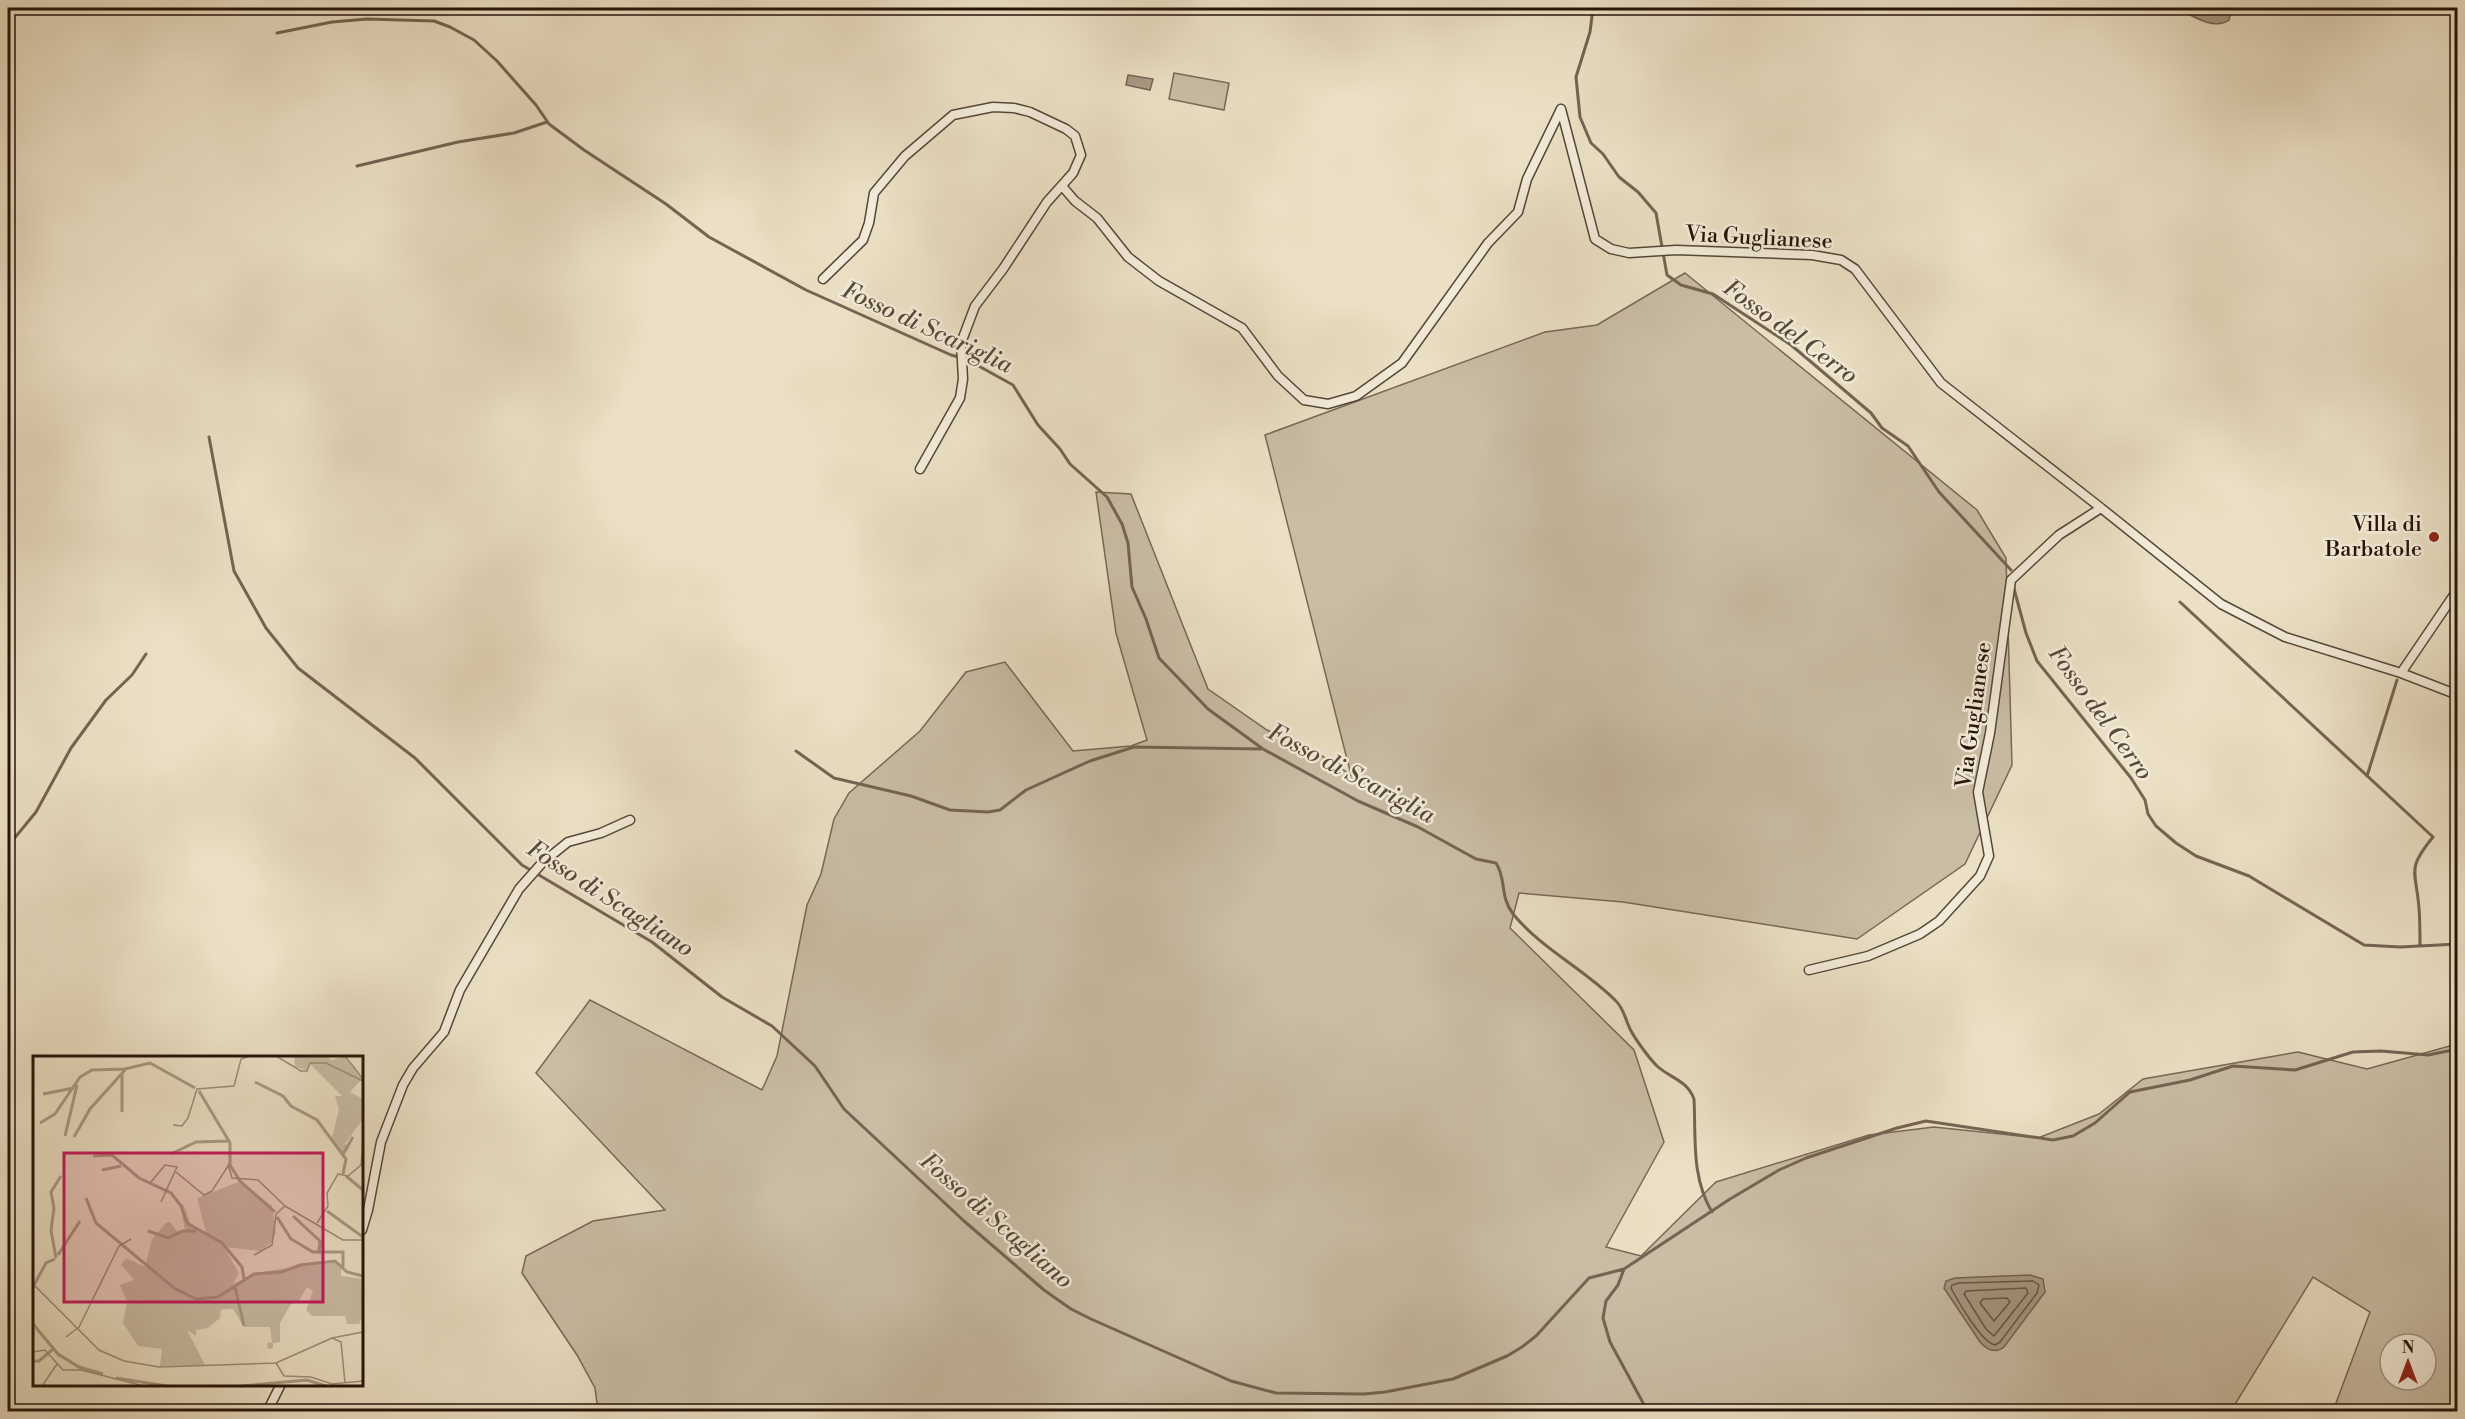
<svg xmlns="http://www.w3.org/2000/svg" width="2465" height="1419" font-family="'Libre Bodoni',serif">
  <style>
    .green { fill: #c9bda5; stroke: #776856; stroke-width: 1.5; fill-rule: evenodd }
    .water { fill: #a89a85; stroke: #746453; stroke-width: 1.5 }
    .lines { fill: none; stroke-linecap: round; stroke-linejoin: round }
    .shore { stroke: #665646; stroke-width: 1.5 }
    .stream { stroke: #746453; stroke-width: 3 }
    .street-casing { stroke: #564637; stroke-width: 11 }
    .street { stroke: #f2ebd9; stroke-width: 8 }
    .poi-dot { fill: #8f2418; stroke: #f2ebd9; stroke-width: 2 }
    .labels { text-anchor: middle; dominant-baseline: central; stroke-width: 5; stroke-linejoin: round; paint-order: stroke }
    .street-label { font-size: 22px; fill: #251308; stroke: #f2ebd9 }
    .poi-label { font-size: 22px; fill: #251308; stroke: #f2ebd9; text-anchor: end }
    .water-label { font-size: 24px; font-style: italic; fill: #59493a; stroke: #f2ebd9 }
    .inset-river { fill: none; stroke: #a89a85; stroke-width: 3 }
    .inset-road { fill: none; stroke: #9c8e79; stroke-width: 1.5 }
    .view { fill: #c2185b; fill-opacity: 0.15; stroke: #c2185b; stroke-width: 3 }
    .inset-edge { fill: none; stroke: #251308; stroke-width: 3 }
  </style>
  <rect width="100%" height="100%" fill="#ebe0c5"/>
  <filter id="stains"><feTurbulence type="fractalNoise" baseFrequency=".00333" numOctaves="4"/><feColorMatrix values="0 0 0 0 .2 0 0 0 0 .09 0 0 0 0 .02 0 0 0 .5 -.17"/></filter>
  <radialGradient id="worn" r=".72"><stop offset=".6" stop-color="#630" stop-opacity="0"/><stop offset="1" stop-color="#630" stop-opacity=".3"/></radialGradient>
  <path class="green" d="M1174 73 1229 83 1224 110 1169 99Z
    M1685 273 1977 510 2006 558 2012 765 1965 864 1857 939 1623 902 1519 893 1510 928 1634 1050 1664 1142 1606 1247 1641 1256 1716 1182 1869 1135 1934 1127 2038 1138 2099 1114 2143 1079 2298 1052 2367 1069 2457 1044V1411H2333L2370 1312 2313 1277 2231 1411H598L595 1388 577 1355 522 1273 526 1256 593 1221 665 1210 536 1073 590 1000 762 1090 777 1056 807 905 821 874 834 819 849 793 920 731 966 672 1005 662 1073 751 1131 746 1147 740 1116 633 1096 492 1131 494 1208 689 1267 730 1313 750 1351 775 1265 435 1545 332 1597 325ZM2390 1344H2426V1380H2390Z"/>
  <path class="water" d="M2177 8H2232L2229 20C2214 31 2191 15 2177 8Z
    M1128 75 1153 79 1150 90 1126 85Z
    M2030 1275 2043 1279 2045 1292 2004 1347C1995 1354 1987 1350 1980 1342L1944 1288 1946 1281 1955 1278Z"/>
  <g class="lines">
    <path class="shore" d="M2033 1281 2039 1285 2037 1293 2000 1342 1995 1345C1981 1342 1958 1301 1951 1288L1952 1285 1959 1283Z
      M2026 1288 2028 1293 1994 1336 1986 1329 1964 1294 1966 1291Z
      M2007 1298 2010 1302 1994 1321 1980 1303 1983 1299Z"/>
    <path class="stream" d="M1593 8 1590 32 1576 77 1580 117 1591 143 1603 154 1619 177 1638 192 1656 213 1667 275 1681 285 1713 294 1791 345 1810 361 1871 413 1882 428 1908 446 1939 492 2011 570
      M1013 12 1022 8
      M277 33 332 22 367 19 434 21 450 27 474 40 497 61 536 105 549 124 584 150 666 204 709 237 806 290 951 355 966 359 1013 385 1038 425 1060 449 1070 464 1107 497 1122 524 1128 543 1132 587 1146 619 1159 658 1208 709 1263 749 1358 801 1418 827 1476 859 1496 863C1507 880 1499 895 1513 914 1542 949 1584 969 1615 1000 1624 1008 1625 1019 1630 1029 1635 1039 1649 1058 1657 1066 1670 1078 1687 1080 1694 1099 1696 1137 1691 1177 1712 1212
      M357 166 458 142 514 133 547 122
      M209 437 234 571 266 628 298 668 415 758 522 865 652 942 722 997 772 1026 815 1066 844 1109 964 1221 1044 1290 1071 1309 1091 1319 1231 1381 1276 1393 1364 1394 1385 1392 1453 1379 1507 1356 1522 1347 1536 1336 1589 1278 1624 1269 1730 1199 1779 1170 1806 1158 1897 1128 1926 1121 2053 1140 2073 1136 2095 1123 2130 1092 2190 1080 2233 1066 2295 1070 2353 1052 2381 1051 2428 1055 2458 1049
      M2013 585 2026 633 2037 661 2131 778 2145 800 2148 814 2156 826 2176 843 2196 856 2249 876 2364 945 2400 947 2458 944
      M2180 602 2433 837C2406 870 2416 870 2419 908 2420 920 2420 933 2420 946
      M796 751 834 778 911 796 950 810 988 812 1000 810 1026 790 1090 761 1134 747 1261 749
      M2367 776 2397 680
      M8 846 36 812 71 748 106 700 132 675 146 654
      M1624 1269 1618 1285 1606 1301 1603 1318 1610 1342 1648 1412"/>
    <g class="street-casing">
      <path id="street" d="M1561 109 1595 239 1611 249 1629 253 1676 250 1812 255 1841 260 1855 269 1941 383 2101 508
        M1062 186 1075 201 1097 218 1128 257 1159 281 1242 328 1278 376 1304 400 1328 404 1356 396 1402 363 1488 243 1518 212 1527 179 1561 109
        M823 279 863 240 869 223 874 193 905 156 953 115 993 107 1014 108 1030 112 1066 129 1075 136 1081 155 1073 173 1047 202 1003 269 975 306 961 343 963 379 960 398 920 469
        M2401 673 2458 589
        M1809 970 1868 956 1920 934 1939 921 1980 876 1989 856 1978 792 1990 733 2011 580 2059 535 2101 508 2221 604 2285 637 2401 673 2458 695
        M362 1230 368 1210 381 1142 403 1085 413 1068 444 1032 460 990 519 889 542 863 568 842 601 833 630 820
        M267 1412 281 1384"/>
    </g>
    <use href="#street" class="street"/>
  </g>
  <circle class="poi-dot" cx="2434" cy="537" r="6"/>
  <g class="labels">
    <g class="street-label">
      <text transform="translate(1759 238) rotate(3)">Via Guglianese</text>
      <text transform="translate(1974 715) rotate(-82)">Via Guglianese</text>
    </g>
    <g class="poi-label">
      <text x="2422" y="524">Villa di<tspan x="2422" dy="25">Barbatole</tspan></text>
    </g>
    <g class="water-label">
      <text transform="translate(927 328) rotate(25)">Fosso di Scariglia</text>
      <text transform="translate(1790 332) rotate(36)">Fosso del Cerro</text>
      <text transform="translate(2100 713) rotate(54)">Fosso del Cerro</text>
      <text transform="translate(1351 774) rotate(28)">Fosso di Scariglia</text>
      <text transform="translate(610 899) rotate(33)">Fosso di Scagliano</text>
      <text transform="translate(996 1221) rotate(41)">Fosso di Scagliano</text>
    </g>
  </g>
  <g transform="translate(33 1056)">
    <rect width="330" height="330" fill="#ebe0c5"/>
    <path d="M261 0H293L298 4 311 0 329 23 317 36 330 43 329 64 312 88 317 91 311 99 298 85 306 53 302 40H309L277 8 274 14 262 11ZM208 125 239 150 243 177 238 187 227 195 191 191 206 217 200 228 228 216 303 205 308 208V220L330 223V260L326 268H314L312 260H279L273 254 280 235 274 231 266 245 258 248 247 267V286L240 287V292L235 293 234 287 239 286 237 271H211L200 253H194L188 254 187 262 175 272 163 274V280L154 274 172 309 127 310 129 293 105 290 90 267 94 246 87 229 101 224 88 209 93 202 112 211 119 183 133 167 137 166 144 175 152 174 147 148H150L158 169 173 177 164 142Z" fill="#c9bda5"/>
    <path class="inset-river" d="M222 26 250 40 258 50 284 64 313 103 310 118M166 35 197 87V109L207 125 242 156M10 38 41 32M89 56V18M7 67 22 58 47 21 59 14 92 13 117 7 162 32M32 80 44 29M41 81 57 53 92 14M138 98 163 86 195 85M310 98 320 81M60 100 79 99 106 122 138 137 148 150 154 167 189 187 209 211 211 223M69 114 88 110M313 120 330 134M53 142 63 167 141 232 163 243 185 241 221 218 249 216 267 209 302 205 314 216 330 220M294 155 330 181M260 160 287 185 286 195M244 161 258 183 280 196H310V211M115 175 135 182 150 175H163M25 199 47 165M23 202 18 174 21 152 18 136 28 120M0 231 13 207 22 203M202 231 211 270M0 268 25 298 46 311 70 318M0 305H6L20 293M83 322 134 330M208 330 274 324 293 330"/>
    <path class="inset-road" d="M243 0 268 15H274L277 7H293L330 25M312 0 330 23M140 69 149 70 155 62 164 33 201 30 208 3 217 0M195 108 199 122 225 124 252 150M143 116 171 139 179 135 195 110M118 126 132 109 144 111 128 146M284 167 295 150 294 137 305 118 315 120 328 109 330 89M221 199 239 189 243 158 252 150 310 184H330M0 228 66 294 91 305 126 311 243 307 299 282 330 276M33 281 46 271 86 190 98 183M299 282 308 286 312 327M0 296 12 294 30 314H48L111 330M243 307 251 320 278 321 299 328 330 325M9 330 24 308"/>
    <path class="view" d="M31 97H290V246H31Z"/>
    <rect width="330" height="330" class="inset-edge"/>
  </g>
  <rect width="2465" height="1419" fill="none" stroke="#ebe0c5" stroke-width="30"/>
  <rect x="9" y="9" width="2447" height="1401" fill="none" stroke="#251308" stroke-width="3"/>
  <rect x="15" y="15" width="2435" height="1389" fill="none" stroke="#251308" stroke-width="1.5"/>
  <g transform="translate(2408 1362)"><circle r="28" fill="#f2ebd9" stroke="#a09585" stroke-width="1.5"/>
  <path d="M0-4.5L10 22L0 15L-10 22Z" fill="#8f2418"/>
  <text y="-9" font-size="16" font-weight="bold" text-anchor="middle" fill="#251308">N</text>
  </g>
  <rect width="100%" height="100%" filter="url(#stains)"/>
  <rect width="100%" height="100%" fill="url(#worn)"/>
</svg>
